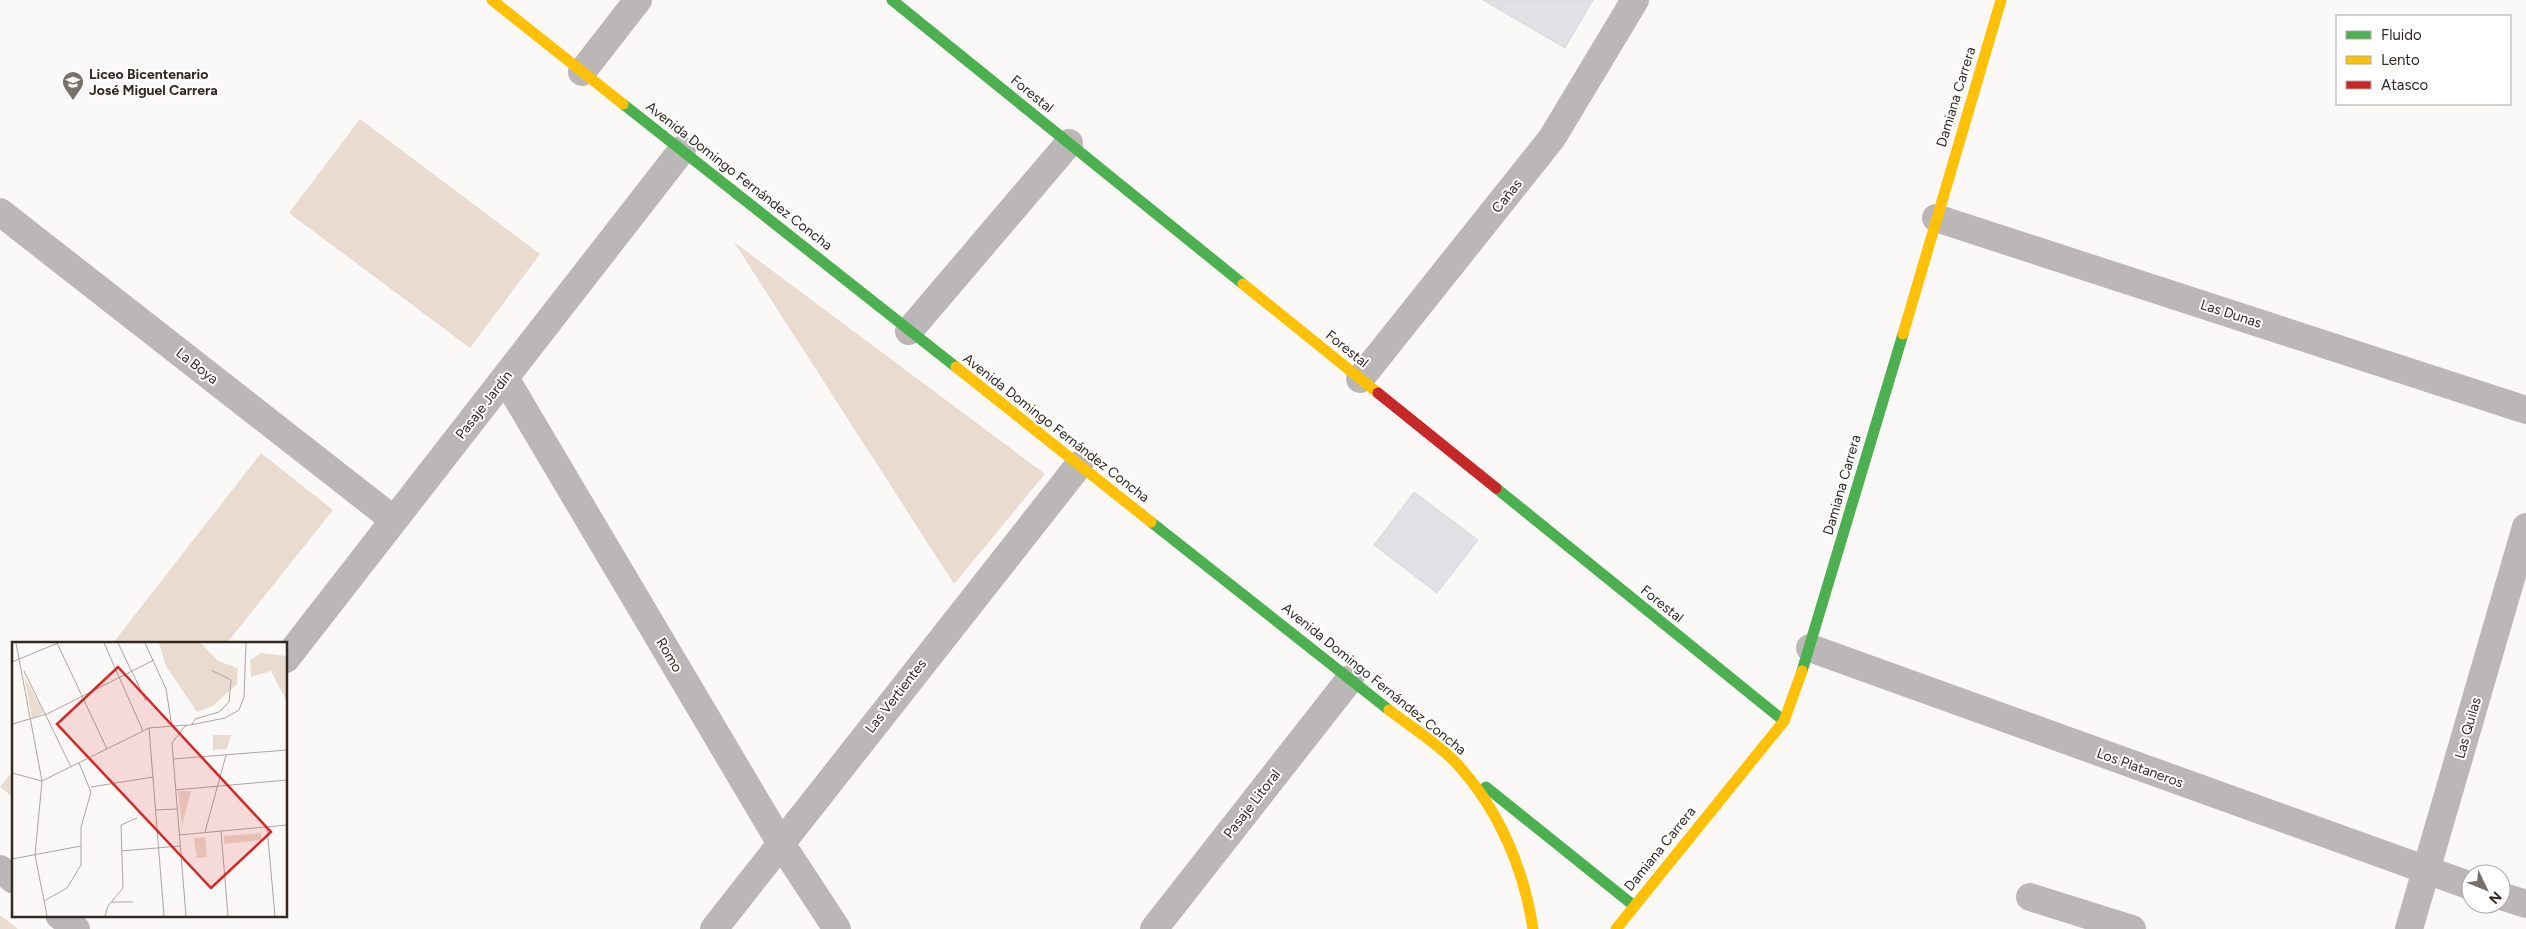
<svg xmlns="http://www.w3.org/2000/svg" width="2526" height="929" font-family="Figtree,sans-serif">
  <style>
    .green { fill: #e9dbcf }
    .building { fill: #e2e0e4; stroke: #d7d6da }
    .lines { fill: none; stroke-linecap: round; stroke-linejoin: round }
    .street { stroke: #bab7b6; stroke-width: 28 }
    .fast { stroke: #4caf50; stroke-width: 11 }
    .slow { stroke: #ffc107; stroke-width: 11 }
    .jam { stroke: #c62828; stroke-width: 11 }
    .labels { text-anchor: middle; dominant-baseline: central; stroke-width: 4; stroke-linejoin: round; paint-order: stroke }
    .poi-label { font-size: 14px; font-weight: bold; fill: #302821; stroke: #fff; text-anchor: start }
    .street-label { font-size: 14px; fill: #302821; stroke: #fff }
    .inset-road { fill: none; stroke: #aaa5a1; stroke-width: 1 }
    .view { fill: #d62828; fill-opacity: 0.15; stroke: #d62828; stroke-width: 2.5 }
    .inset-edge { fill: none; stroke: #302821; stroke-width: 2.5 }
  </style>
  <rect width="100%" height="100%" fill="#fbf9f7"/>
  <path class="green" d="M360 119 540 254 470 348 289 213Z
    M734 242 1045 474 954 584Z
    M261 453 333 510 227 643H113Z
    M14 770V798L0 787Z
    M0 915 18 929H0Z"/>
  <path class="building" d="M1483 0H1593L1565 48Z
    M1414 492 1478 540 1437 593 1374 545Z"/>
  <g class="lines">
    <path class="street" d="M582 72 638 0
      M0 212 394 520
      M1936 218 2526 410
      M909 331 1069 143
      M505 378 780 842 837 929
      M1360 379 1552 138 1635 0
      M1810 648 2471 886
      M286 659 682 150
      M0 869 14 880
      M2501 896 2526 904
      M2030 897 2132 929
      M59 915 76 929
      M714 929 1079 465
      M1154 929 1350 679
      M2409 929 2526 527"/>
    <path class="fast" d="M892 0 1243 284
      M623 104 956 367
      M1496 488 1784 721
      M1151 522 1389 710
      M1802 671 1903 334
      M1486 787 1633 905"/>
    <path class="slow" d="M492 0 623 104
      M1243 284 1378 393
      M1903 334 2001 0
      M956 367 1151 522
      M1389 710C1411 727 1440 745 1458 765 1499 810 1524 869 1533 929
      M1616 929 1784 721 1802 671"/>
    <path class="jam" d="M1378 393 1496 488"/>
  </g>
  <defs>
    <g id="school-pin" transform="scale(1.125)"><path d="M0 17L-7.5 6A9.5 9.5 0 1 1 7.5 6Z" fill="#77716c" stroke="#fff"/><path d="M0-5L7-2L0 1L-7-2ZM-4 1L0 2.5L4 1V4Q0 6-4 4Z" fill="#fff"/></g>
  </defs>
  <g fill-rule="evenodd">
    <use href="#school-pin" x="73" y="82"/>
  </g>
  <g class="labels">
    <g class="poi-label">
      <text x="89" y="74">Liceo Bicentenario<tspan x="89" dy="16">José Miguel Carrera</tspan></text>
    </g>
    <g class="street-label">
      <text transform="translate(1032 94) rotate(39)">Forestal</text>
      <text transform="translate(1956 97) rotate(-73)">Damiana Carrera</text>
      <text transform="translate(739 176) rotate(38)">Avenida Domingo Fernández Concha</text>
      <text transform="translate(1507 196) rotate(-51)">Cañas</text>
      <text transform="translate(2231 314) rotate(18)">Las Dunas</text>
      <text transform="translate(1347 349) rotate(39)">Forestal</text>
      <text transform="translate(197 366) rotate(38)">La Boya</text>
      <text transform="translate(484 405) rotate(-52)">Pasaje Jardín</text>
      <text transform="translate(1056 428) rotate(38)">Avenida Domingo Fernández Concha</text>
      <text transform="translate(1842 485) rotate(-74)">Damiana Carrera</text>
      <text transform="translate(1662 604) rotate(39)">Forestal</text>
      <text transform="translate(669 655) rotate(59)">Romo</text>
      <text transform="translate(1374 679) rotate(39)">Avenida Domingo Fernández Concha</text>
      <text transform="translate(896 696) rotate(-52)">Las Vertientes</text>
      <text transform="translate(2468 728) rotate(-74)">Las Quilas</text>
      <text transform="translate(2140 768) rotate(20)">Los Plataneros</text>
      <text transform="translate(1252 804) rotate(-52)">Pasaje Litoral</text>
      <text transform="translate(1660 849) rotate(-51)">Damiana Carrera</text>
    </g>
  </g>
  <g transform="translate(12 642)">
    <rect width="275" height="275" fill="#fbf9f7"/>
    <path d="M147 1H189L206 19 226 26 225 42 201 64 185 70 154 24ZM249 11 275 14V60L259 29 239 35 238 18ZM12 34 32 71 20 76ZM201 93H219L215 107 201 108ZM166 149H179L170 184ZM249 191 250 198 212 202V194ZM193 195 195 215 185 216 182 196Z" fill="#e9dbcf"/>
    <path class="inset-road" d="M4 1 30 139 23 213 35 274M45 1 95 107M92 1 131 89M106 1 134 59M133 1 154 47 160 85M0 20 46 1M12 29 59 125M0 82 35 72 142 18M180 82 183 77 207 70 217 60 219 38 199 28M137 86 152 274M161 117 275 108M0 131 30 139 137 86 175 83M79 145 141 135M163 148 275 138M143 168 165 167M255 185 263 274M209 189 216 274M193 190 214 113M167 193 275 183M109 209 168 204M0 217 69 204M32 259 55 246 69 223V185L79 150 67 121M100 260H121M93 274 96 264 111 246 109 183 125 176M174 274 160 101 173 84 213 76 227 68 232 55 234 1"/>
    <path class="view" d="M106 25 259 190 199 246 45 82Z"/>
    <rect width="275" height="275" class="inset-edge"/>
  </g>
  <rect x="2336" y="15" width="175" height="90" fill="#ffffff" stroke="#aca9a6"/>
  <rect x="2346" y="31" width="25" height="8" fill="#4caf50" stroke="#aca9a6"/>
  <text x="2381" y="40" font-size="15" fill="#302821">Fluido</text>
  <rect x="2346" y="56" width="25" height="8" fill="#ffc107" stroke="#aca9a6"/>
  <text x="2381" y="65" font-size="15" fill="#302821">Lento</text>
  <rect x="2346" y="81" width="25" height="8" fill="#c62828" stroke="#aca9a6"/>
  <text x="2381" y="90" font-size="15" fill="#302821">Atasco</text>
  <g transform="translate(2486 889) rotate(133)"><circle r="24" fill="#ffffff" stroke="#aca9a6"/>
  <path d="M0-4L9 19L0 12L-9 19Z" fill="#77716c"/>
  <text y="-8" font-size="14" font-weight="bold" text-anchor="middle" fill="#302821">N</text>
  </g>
</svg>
